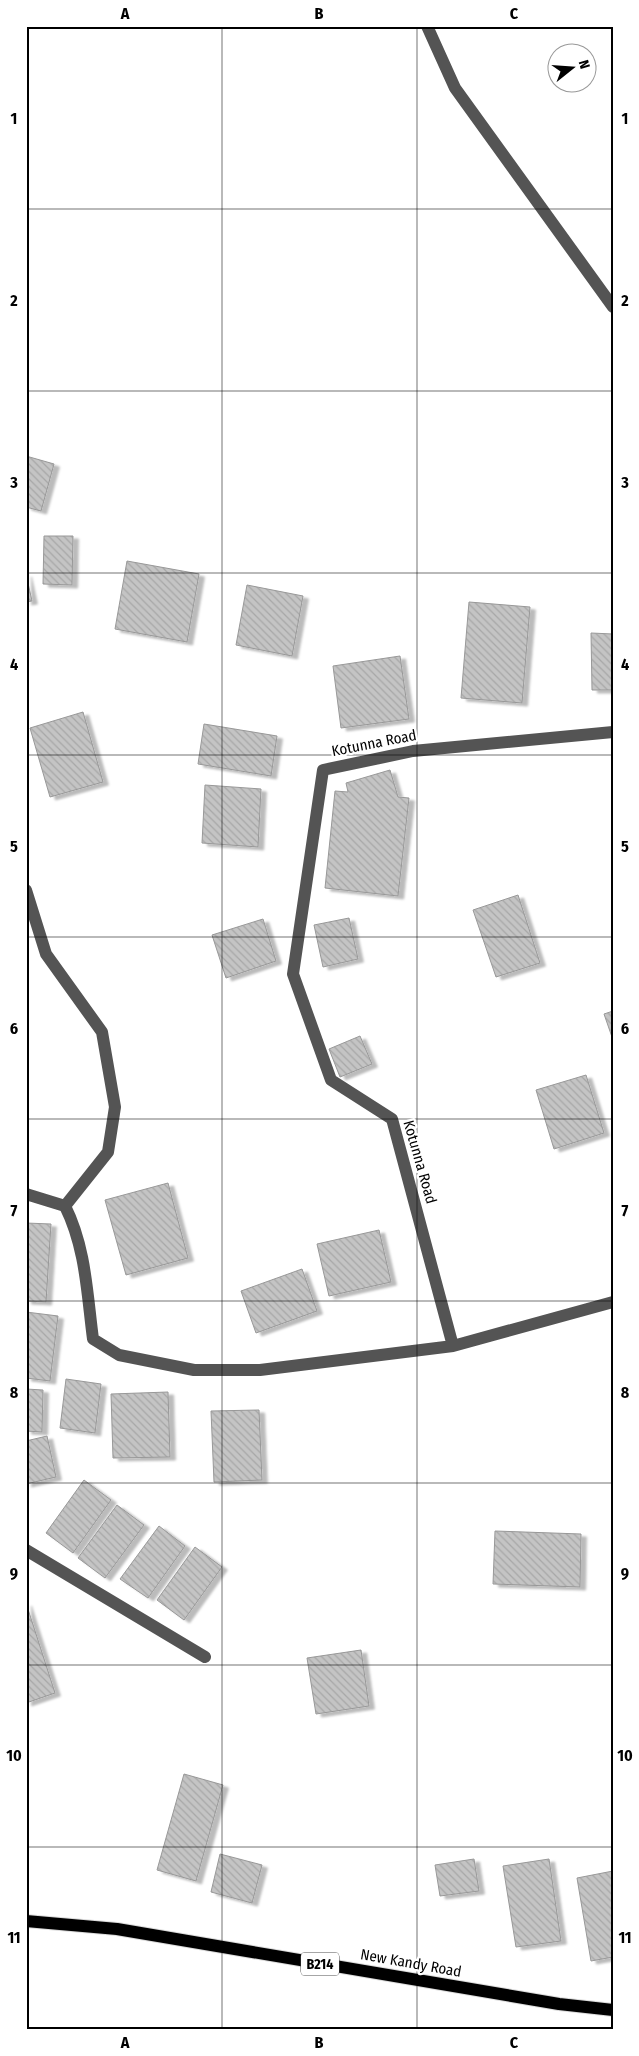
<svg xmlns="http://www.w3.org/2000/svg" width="639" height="2056" font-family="'Fira Sans Condensed',sans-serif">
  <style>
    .building { fill: url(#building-back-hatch); stroke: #989898; filter: url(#shadow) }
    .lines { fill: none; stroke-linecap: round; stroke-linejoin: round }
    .major-casing { stroke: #dbdbdb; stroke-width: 14 }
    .minor { stroke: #545454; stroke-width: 12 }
    .major { stroke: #000; stroke-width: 12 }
    .grid { fill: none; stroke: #000; stroke-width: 1; stroke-opacity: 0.55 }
    .labels { text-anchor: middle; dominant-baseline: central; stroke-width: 4.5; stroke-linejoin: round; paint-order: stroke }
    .shield { fill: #fff; stroke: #4c4c4c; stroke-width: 1 }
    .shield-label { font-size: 14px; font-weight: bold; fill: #000 }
    .street-label { font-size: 15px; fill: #000; stroke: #fff }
    .neatline { fill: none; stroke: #000; stroke-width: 2 }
    .grid-label { font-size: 16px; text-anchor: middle; font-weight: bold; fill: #000 }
  </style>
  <defs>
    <pattern id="building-back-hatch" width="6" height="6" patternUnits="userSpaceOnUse" patternTransform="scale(1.25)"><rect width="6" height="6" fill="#c4c4c4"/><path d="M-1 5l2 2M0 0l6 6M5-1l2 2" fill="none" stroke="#a7a7a7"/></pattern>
    <filter id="shadow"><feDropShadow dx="5.5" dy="3" stdDeviation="1" flood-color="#0004"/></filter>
  </defs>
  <rect width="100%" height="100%" fill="#fff"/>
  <path class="building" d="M26 456 54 464 41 511 26 507Z
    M44 536H73L72 585 43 584Z
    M127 561 199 574 187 642 115 629Z
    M26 574 32 601 26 602Z
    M247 585 303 596 292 656 236 645Z
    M469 602 530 607 522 703 461 698Z
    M591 633 613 634V690H592Z
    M400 656 409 719 341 728 333 666Z
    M83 712 103 782 50 797 30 728Z
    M204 724 277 736 271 776 198 764Z
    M390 770 398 797 409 798 398 896 325 888 335 791 348 792 346 783Z
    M205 785 261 789 258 847 202 843Z
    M518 895 540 963 496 977 473 910Z
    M349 918 358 959 323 967 314 925Z
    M263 919 276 961 226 978 212 935Z
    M613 1011V1040L604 1014Z
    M360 1036 372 1064 340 1077 329 1049Z
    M586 1075 604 1133 554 1149 536 1090Z
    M168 1183 188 1258 126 1275 105 1200Z
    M26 1223 51 1224 46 1302 26 1301Z
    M379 1230 391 1282 329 1296 317 1244Z
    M302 1269 317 1311 256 1333 241 1291Z
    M26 1312 58 1316 50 1381 26 1378Z
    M66 1379 101 1384 95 1433 60 1428Z
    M26 1389 43 1390 42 1432 26 1431Z
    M168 1392 170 1457 113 1458 111 1394Z
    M259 1410 262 1480 214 1482 211 1411Z
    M47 1436 56 1477 26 1484V1441Z
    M84 1480 111 1500 73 1553 46 1533Z
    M117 1505 144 1525 105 1578 78 1558Z
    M159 1526 185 1546 148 1598 120 1579Z
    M495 1531 581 1534 580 1587 493 1584Z
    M195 1547 222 1567 184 1620 157 1600Z
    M26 1603 55 1693 26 1703Z
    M361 1650 369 1706 316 1714 307 1658Z
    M184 1774 223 1785 196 1881 157 1870Z
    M220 1854 262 1865 252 1903 211 1892Z
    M474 1859 479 1891 440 1896 435 1865Z
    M549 1859 561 1941 516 1947 503 1866Z
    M613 1871V1957L591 1961 577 1878Z"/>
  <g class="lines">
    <g class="major-casing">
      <path id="major" d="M26 1921 117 1929 559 2004 613 2010"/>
    </g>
    <path class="minor" d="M427 26 455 88 613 307
      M26 890 46 954 102 1032 115 1107 108 1152 65 1206
      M26 1194 65 1206C86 1248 87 1294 93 1339L119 1355 194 1370H260L453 1346 392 1119 331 1080 293 974 323 770 413 751 613 732
      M453 1346 613 1302
      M26 1550 205 1657"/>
    <use href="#major" class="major"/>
  </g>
  <path class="grid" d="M222 26V2030M417 26V2030M26 209H613M26 391H613M26 573H613M26 755H613M26 937H613M26 1119H613M26 1301H613M26 1483H613M26 1665H613M26 1847H613"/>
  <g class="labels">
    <rect class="shield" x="301" y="1952.5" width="38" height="23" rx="4"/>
    <g class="shield-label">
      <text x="320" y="1964">B214</text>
    </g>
    <g class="street-label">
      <text transform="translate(374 743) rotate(-11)">Kotunna Road</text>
      <text transform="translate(420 1162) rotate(74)">Kotunna Road</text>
      <text transform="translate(411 1963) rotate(10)">New Kandy Road</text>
    </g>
  </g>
  <rect width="639" height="2056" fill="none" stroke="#ffffff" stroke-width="55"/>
  <g transform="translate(572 68) rotate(73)"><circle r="24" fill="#ffffff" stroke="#999999"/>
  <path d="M0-4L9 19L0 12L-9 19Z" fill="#000000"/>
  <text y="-8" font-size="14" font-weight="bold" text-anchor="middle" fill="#000000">N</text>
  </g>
  <rect x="28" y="28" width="584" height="2000" class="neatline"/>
  <g class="grid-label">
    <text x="125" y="19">A</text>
    <text x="319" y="19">B</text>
    <text x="514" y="19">C</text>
    <text x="14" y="124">1</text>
    <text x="625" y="124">1</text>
    <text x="14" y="306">2</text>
    <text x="625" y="306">2</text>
    <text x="14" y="488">3</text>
    <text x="625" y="488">3</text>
    <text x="14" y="670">4</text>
    <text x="625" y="670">4</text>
    <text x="14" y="852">5</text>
    <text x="625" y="852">5</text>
    <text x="14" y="1034">6</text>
    <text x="625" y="1034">6</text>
    <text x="14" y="1216">7</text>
    <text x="625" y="1216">7</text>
    <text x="14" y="1398">8</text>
    <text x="625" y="1398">8</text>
    <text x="14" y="1579">9</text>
    <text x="625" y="1579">9</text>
    <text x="14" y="1761">10</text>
    <text x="625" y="1761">10</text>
    <text x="14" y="1943">11</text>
    <text x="625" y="1943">11</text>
    <text x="125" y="2048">A</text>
    <text x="319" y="2048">B</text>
    <text x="514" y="2048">C</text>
  </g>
</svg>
